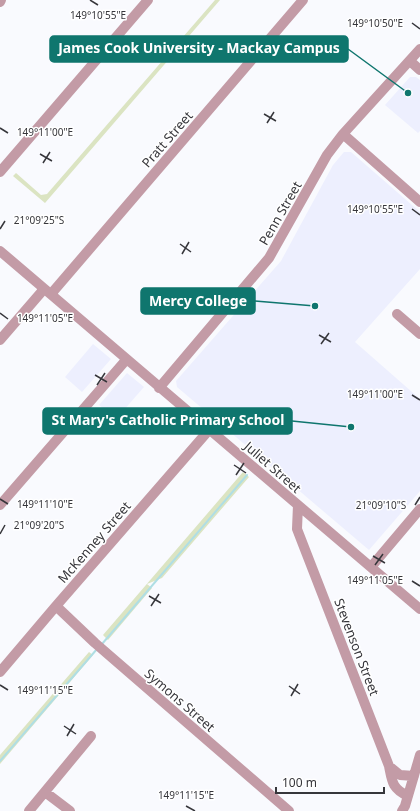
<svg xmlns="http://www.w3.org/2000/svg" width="420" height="811" font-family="'Noto Sans',sans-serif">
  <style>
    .built { fill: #edeffe }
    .green { fill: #dbe4c2 }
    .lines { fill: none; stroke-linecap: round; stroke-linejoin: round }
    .stream { stroke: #afdee4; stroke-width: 2 }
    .minor { stroke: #c39ba6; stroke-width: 10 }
    .ticks { fill: none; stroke: #36363b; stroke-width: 1.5 }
    .labels { text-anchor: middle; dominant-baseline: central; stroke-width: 3; stroke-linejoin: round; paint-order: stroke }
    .street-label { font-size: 13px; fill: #36363b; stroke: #fff }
    .ticks-label { font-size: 10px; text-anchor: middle; fill: #36363b; stroke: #fff; stroke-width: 3; stroke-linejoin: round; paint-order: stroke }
    .leader { fill: none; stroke: #0f766e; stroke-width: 1.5 }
    .callout-dot { fill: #0f766e; stroke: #fff; stroke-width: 1.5 }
    .callout { fill: #0f766e; stroke: #0f766e; stroke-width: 1.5 }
    .callout-label { font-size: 14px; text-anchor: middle; font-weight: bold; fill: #fff }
  </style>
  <rect width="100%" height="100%" fill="#f9fafe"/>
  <path class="built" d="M410 77H416L420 80V131L418 133 385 105Z
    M344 152H351L420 212V269L355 342 420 399V491L369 550 177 387 176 381 281 261 333 165Z
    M93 344 111 359 82 392 65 377Z
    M127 373 144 387 116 419 99 405Z"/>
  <path class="green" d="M215 0H220L45 203 13 176 16 173 41 195 47 194Z
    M243 472 249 477 162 578 147 584 152 588 108 640 103 635Z
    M89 652 93 655 0 764V755Z"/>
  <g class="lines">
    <path class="stream" d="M102 644 247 475
      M0 761 97 649"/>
    <path class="minor" d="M0 2 1 0
      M410 61 420 70
      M343 134 420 202
      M0 172 148 0
      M0 251 420 609
      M51 294 303 0
      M397 314 420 334
      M0 340 44 289
      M159 388 269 258 327 155 343 134 420 49
      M0 505 126 360
      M298 505 297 529 389 766C392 781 392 789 408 796
      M371 567 420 509
      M56 606 95 643 289 811
      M0 672 56 606 209 430
      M389 766 400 775 414 776
      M45 792 70 811
      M29 811 91 736
      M402 811 405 806 420 755"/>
  </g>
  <path class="ticks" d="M90 0 98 5M412 23 420 29M264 114 276 121M267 123 274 112M0 128 8 133M40 154 52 161M43 163 50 152M412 209 420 215M0 229 5 221M180 244 191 252M182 254 189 242M0 313 8 319M319 335 331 342M321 344 329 333M95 375 107 382M97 385 105 373M412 395 420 400M234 465 246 473M236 475 244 463M0 499 8 504M415 505 420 497M0 534 5 525M373 556 385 563M375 565 383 554M412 581 420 586M149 596 161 603M151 606 159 594M0 685 8 690M289 686 300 694M291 696 298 684M64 726 76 734M67 736 74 724M186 806 195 811"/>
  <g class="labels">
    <g class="street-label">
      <text transform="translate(167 139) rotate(-49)">Pratt Street</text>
      <text transform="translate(280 213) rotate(-60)">Penn Street</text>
      <text transform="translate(273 467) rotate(41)">Juliet Street</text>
      <text transform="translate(94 542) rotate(-49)">McKenney Street</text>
      <text transform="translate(357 647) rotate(69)">Stevenson Street</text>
      <text transform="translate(180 700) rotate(41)">Symons Street</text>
    </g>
  </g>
  <g class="ticks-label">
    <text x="98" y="19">149°10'55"E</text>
    <text x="375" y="27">149°10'50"E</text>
    <text x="45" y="136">149°11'00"E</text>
    <text x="375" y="213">149°10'55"E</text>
    <text x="39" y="224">21°09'25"S</text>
    <text x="45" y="322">149°11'05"E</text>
    <text x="375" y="398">149°11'00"E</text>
    <text x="45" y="508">149°11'10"E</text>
    <text x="381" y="509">21°09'10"S</text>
    <text x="39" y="529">21°09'20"S</text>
    <text x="375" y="584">149°11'05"E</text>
    <text x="45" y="694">149°11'15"E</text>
    <text x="186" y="799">149°11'15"E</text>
  </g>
  <path class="leader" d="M408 93L348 49M315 306L255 301M351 427L292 421"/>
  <g class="callout-dot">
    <circle cx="408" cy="93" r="4"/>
    <circle cx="315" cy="306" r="4"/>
    <circle cx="351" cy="427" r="4"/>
  </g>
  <g class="callout">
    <rect x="50" y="36" width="298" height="26" rx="4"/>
    <rect x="141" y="288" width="114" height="26" rx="4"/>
    <rect x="43" y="408" width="249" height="26" rx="4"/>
  </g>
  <g class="callout-label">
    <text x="199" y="53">James Cook University - Mackay Campus</text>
    <text x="198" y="306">Mercy College</text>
    <text x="168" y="425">St Mary's Catholic Primary School</text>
  </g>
  <path d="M276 787v6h108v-6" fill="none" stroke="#36363b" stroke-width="2"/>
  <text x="282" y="787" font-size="12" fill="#36363b" stroke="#ffffff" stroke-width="3" paint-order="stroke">100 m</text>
</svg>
